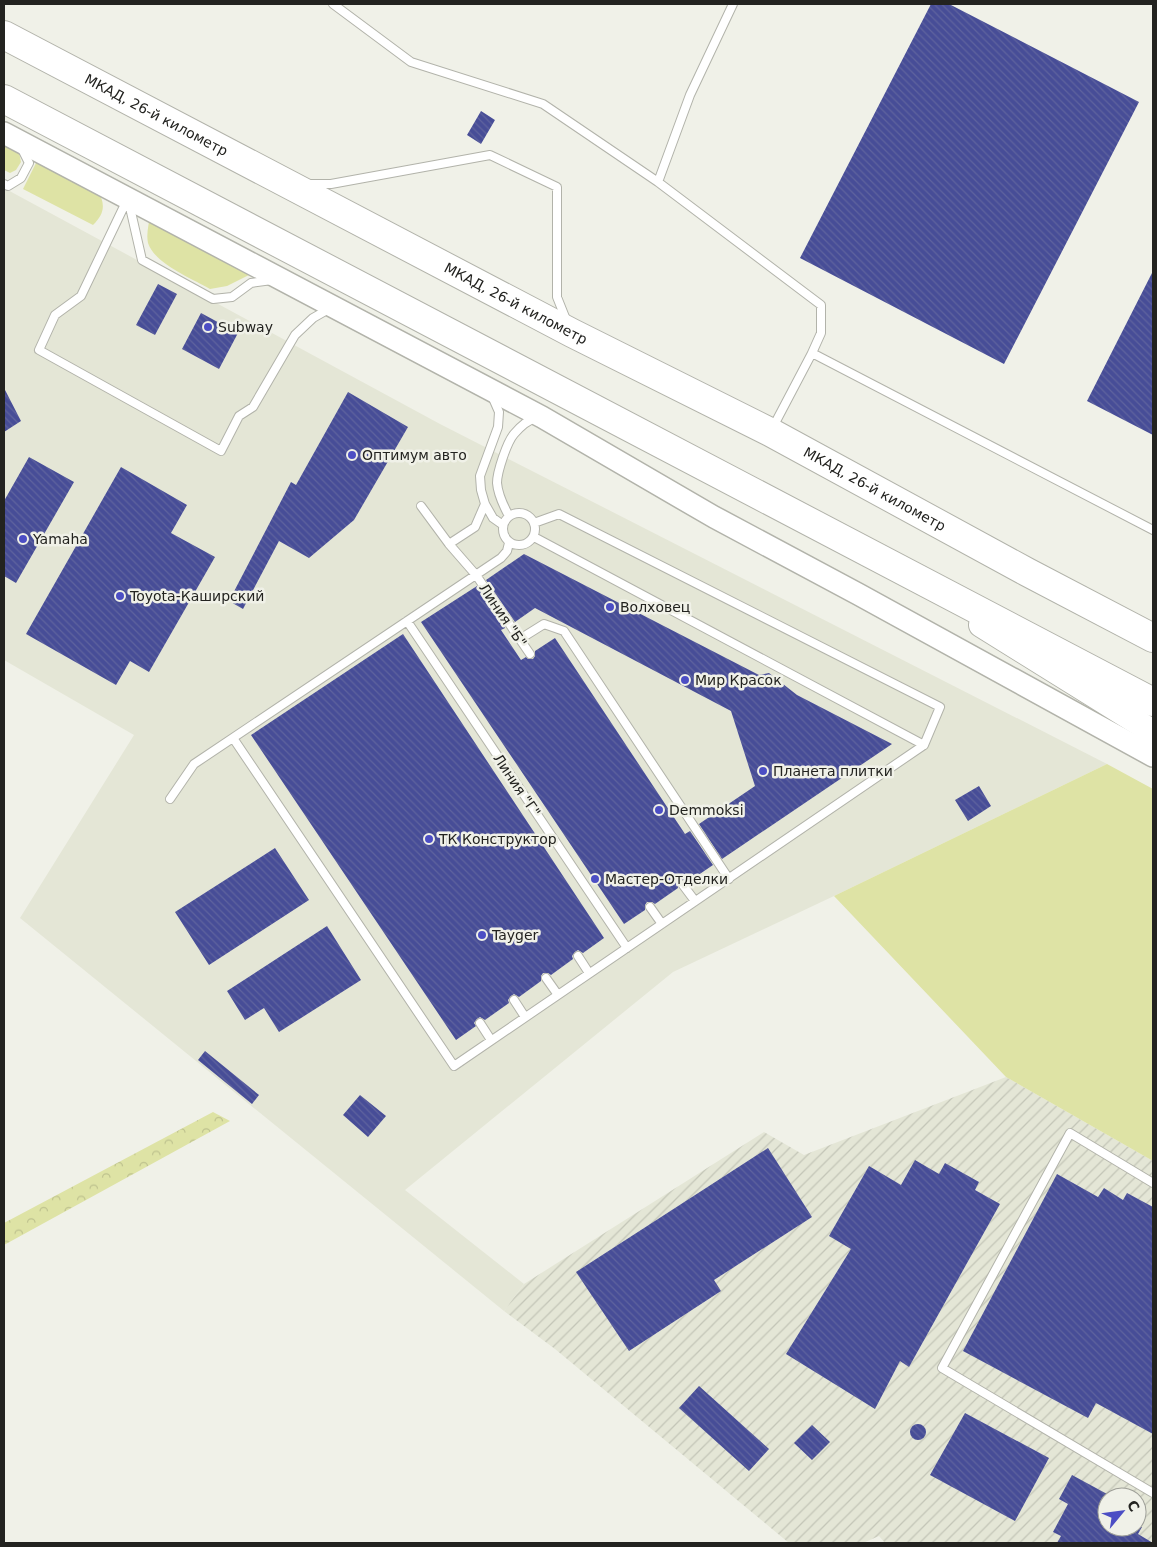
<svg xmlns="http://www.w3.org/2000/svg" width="1157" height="1547" font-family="'DejaVu Sans',sans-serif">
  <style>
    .built { fill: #e4e6d6 }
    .industrial { fill: url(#industrial-furrows); fill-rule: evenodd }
    .green { fill: #dee3a5 }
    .forest { fill: url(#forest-crowns) }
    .building { fill: url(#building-back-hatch) }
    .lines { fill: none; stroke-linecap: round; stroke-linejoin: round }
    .lane-casing { stroke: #b2b3aa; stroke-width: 10 }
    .secondary-casing { stroke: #b2b3aa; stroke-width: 24 }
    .primary-casing { stroke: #b2b3aa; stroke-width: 26 }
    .highway-casing { stroke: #b2b3aa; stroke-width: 30 }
    .lane { stroke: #fff; stroke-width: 8 }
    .secondary { stroke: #fff; stroke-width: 21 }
    .primary { stroke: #fff; stroke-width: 24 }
    .highway { stroke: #fff; stroke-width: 28 }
    .poi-dot { fill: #4c4ec4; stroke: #f0f1e8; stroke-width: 2 }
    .labels { text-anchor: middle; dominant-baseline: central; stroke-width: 5; stroke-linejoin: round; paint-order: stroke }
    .street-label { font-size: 14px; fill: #232320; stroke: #f0f1e8 }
    .poi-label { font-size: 14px; fill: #232320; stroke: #f0f1e8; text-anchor: start }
  </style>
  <defs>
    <pattern id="industrial-furrows" width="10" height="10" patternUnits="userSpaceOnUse" patternTransform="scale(1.25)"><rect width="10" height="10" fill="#e4e6d6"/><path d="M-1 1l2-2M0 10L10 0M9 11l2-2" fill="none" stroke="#c3c5b7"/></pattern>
    <pattern id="forest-crowns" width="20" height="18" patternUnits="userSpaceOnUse" patternTransform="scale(1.25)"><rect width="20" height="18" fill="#dee3a5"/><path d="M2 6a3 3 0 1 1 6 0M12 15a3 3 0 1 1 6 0" fill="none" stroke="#bec28e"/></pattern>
    <pattern id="building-back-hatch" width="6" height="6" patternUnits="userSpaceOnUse" patternTransform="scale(1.25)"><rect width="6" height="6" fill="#474d97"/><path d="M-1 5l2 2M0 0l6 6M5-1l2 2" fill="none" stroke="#5f639e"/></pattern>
  </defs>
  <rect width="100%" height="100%" fill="#f0f1e8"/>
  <path class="built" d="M4 188 440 424 1107 764 834 896 673 972 405 1190 524 1284 504 1311 20 918 134 735 4 660Z"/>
  <path class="industrial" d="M1006 1077 1153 1161V1543H885L879 1536 863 1543H789L555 1349 504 1311 524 1284 764 1132 804 1155ZM1107 1497H1137V1527H1107Z"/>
  <path class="green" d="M4 144 19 152 21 162 16 170 10 173 4 170Z
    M38 159 98 191C106 205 104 214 93 225L23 189Z
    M150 215 257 271 227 286 210 289C191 278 155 264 148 243 146 234 149 224 150 215Z
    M1107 764 1153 789V1161L1006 1077 834 896Z"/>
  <path class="forest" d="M213 1112 230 1121 4 1245V1223Z"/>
  <path class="building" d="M931 4H949L1139 102 1004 364 800 258Z
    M481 111 495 120 481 144 467 135Z
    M1153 271V435L1087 401Z
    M158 284 177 294 155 335 136 325Z
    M201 313 238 333 219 369 182 349Z
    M4 388 21 421 4 432Z
    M348 392 408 427 354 520 309 558 279 541 243 609 229 601 291 482 296 485Z
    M29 457 74 482 16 583 4 576V501Z
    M121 467 187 505 171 533 215 557 149 672 130 661 116 685 26 634Z
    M524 554 759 675 769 673 797 695 892 744 722 859 699 824 755 786 731 711 535 608 515 622 486 580Z
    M477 586 505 628 501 630 521 660 526 657 528 659H533L535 656V651L555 638 685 834 690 831 713 865 688 882 685 880H680L678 883V888L655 904 652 902H647L645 905V910L624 924 421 622Z
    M403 634 604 938 583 953 578 950 575 952 572 956 573 959 551 975 548 973H543L541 976V981L519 997 514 994 511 996 508 1000 509 1003 485 1020 480 1017 477 1019 474 1023 476 1026 456 1040 251 735Z
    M979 786 991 806 968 821 955 800Z
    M275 848 309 900 209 965 175 912Z
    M327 926 361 980 279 1032 264 1008 245 1020 227 991Z
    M205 1051 259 1095 252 1104 198 1060Z
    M360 1095 386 1116 368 1137 343 1115Z
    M768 1148 812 1217 714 1280 721 1291 629 1351 576 1272Z
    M915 1160 939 1174 945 1163 979 1182 975 1190 1000 1204 909 1367 900 1361 875 1409 786 1354 851 1249 829 1236 869 1166 901 1185Z
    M1057 1174 1098 1197 1104 1188 1123 1200 1127 1193 1153 1207V1434L1096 1403 1088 1418 963 1351Z
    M699 1386 769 1449 749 1471 679 1408Z
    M965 1413 1049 1458 1015 1521 930 1475Z
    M910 1432a8 8 0 1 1 16 0a8 8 0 1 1-16 0Z
    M812 1425 830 1442 812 1460 794 1443Z
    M1072 1475 1107 1494V1527H1142L1138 1534 1153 1543H1057L1061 1536 1053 1532 1068 1504 1059 1499Z"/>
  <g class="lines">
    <g class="lane-casing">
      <path id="lane" d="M333 4 411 62 543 104 658 182
        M733 4 690 95 658 182 821 305V333L812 353
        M4 184 8 186 21 178 29 163 21 147
        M308 184H331L490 155 557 187V297L567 322
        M127 200 81 296 55 315 39 350 221 451 239 416 253 407 295 335 313 318 327 310H331
        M129 203 142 260 213 299 232 297 251 283 272 280
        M492 396 499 412 498 427 480 476 481 490 485 504 493 518 503 525
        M772 429 812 353 1153 530
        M421 506 449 544 476 575 530 654
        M503 529a16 16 0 1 1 32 0a16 16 0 1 1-32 0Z
        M509 516C503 505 498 495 497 483 497 472 507 442 514 434 520 427 527 420 536 418
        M534 537 924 745
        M449 544 475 527 485 504
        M407 621 627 948
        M520 639 544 624 564 631 729 879
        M233 738 454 1066 924 745 940 707 559 514 534 523
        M170 799 194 764 501 558 507 551 509 543
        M683 885 695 901
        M650 907 662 924
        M578 956 589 973
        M546 978 558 995
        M514 1000 525 1017
        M480 1023 491 1040
        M1153 1183 1070 1133 942 1368 1153 1493"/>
    </g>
    <g class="secondary-casing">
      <path id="secondary" d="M4 133 542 417 714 517 858 594 1153 756"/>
    </g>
    <g class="primary-casing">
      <path id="primary" d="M981 625 1153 732"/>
    </g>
    <g class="highway-casing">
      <g id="highway">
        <path id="s1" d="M4 35 572 333 770 432 1027 572 1153 638"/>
        <path d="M4 99 1153 702"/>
      </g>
    </g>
    <use href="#lane" class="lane"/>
    <use href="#secondary" class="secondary"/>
    <use href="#primary" class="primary"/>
    <use href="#highway" class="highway"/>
  </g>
  <g class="poi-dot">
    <circle cx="208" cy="327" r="5"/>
    <circle cx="352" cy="455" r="5"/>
    <circle cx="23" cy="539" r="5"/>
    <circle cx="120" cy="596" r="5"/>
    <circle cx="610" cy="607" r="5"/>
    <circle cx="685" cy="680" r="5"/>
    <circle cx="763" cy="771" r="5"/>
    <circle cx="659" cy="810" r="5"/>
    <circle cx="429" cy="839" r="5"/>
    <circle cx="595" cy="879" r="5"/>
    <circle cx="482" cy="935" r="5"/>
  </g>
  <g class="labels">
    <g class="street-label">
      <text stroke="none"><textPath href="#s1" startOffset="172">МКАД, 26-й километр</textPath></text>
      <text stroke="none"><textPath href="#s1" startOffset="578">МКАД, 26-й километр</textPath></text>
      <text stroke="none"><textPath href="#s1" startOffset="982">МКАД, 26-й километр</textPath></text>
      <text transform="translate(503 615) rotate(56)">Линия "Б"</text>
      <text transform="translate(517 785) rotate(56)">Линия "Г"</text>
    </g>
    <g class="poi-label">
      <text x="218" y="327">Subway</text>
      <text x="362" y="455">Оптимум авто</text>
      <text x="33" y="539">Yamaha</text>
      <text x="130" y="596">Toyota-Каширский</text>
      <text x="620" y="607">Волховец</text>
      <text x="695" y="680">Мир Красок</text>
      <text x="773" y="771">Планета плитки</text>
      <text x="669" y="810">Demmoksi</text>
      <text x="439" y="839">ТК Конструктор</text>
      <text x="605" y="879">Мастер-Отделки</text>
      <text x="492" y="935">Tayger</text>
    </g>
  </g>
  <rect width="1157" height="1547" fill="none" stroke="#232320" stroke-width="10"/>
  <g transform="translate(1122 1512) rotate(61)"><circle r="24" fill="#f0f1e8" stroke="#9e9f98"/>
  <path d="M0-4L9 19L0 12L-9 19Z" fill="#4c4ec4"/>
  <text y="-8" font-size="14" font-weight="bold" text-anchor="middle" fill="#232320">С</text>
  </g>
</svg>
